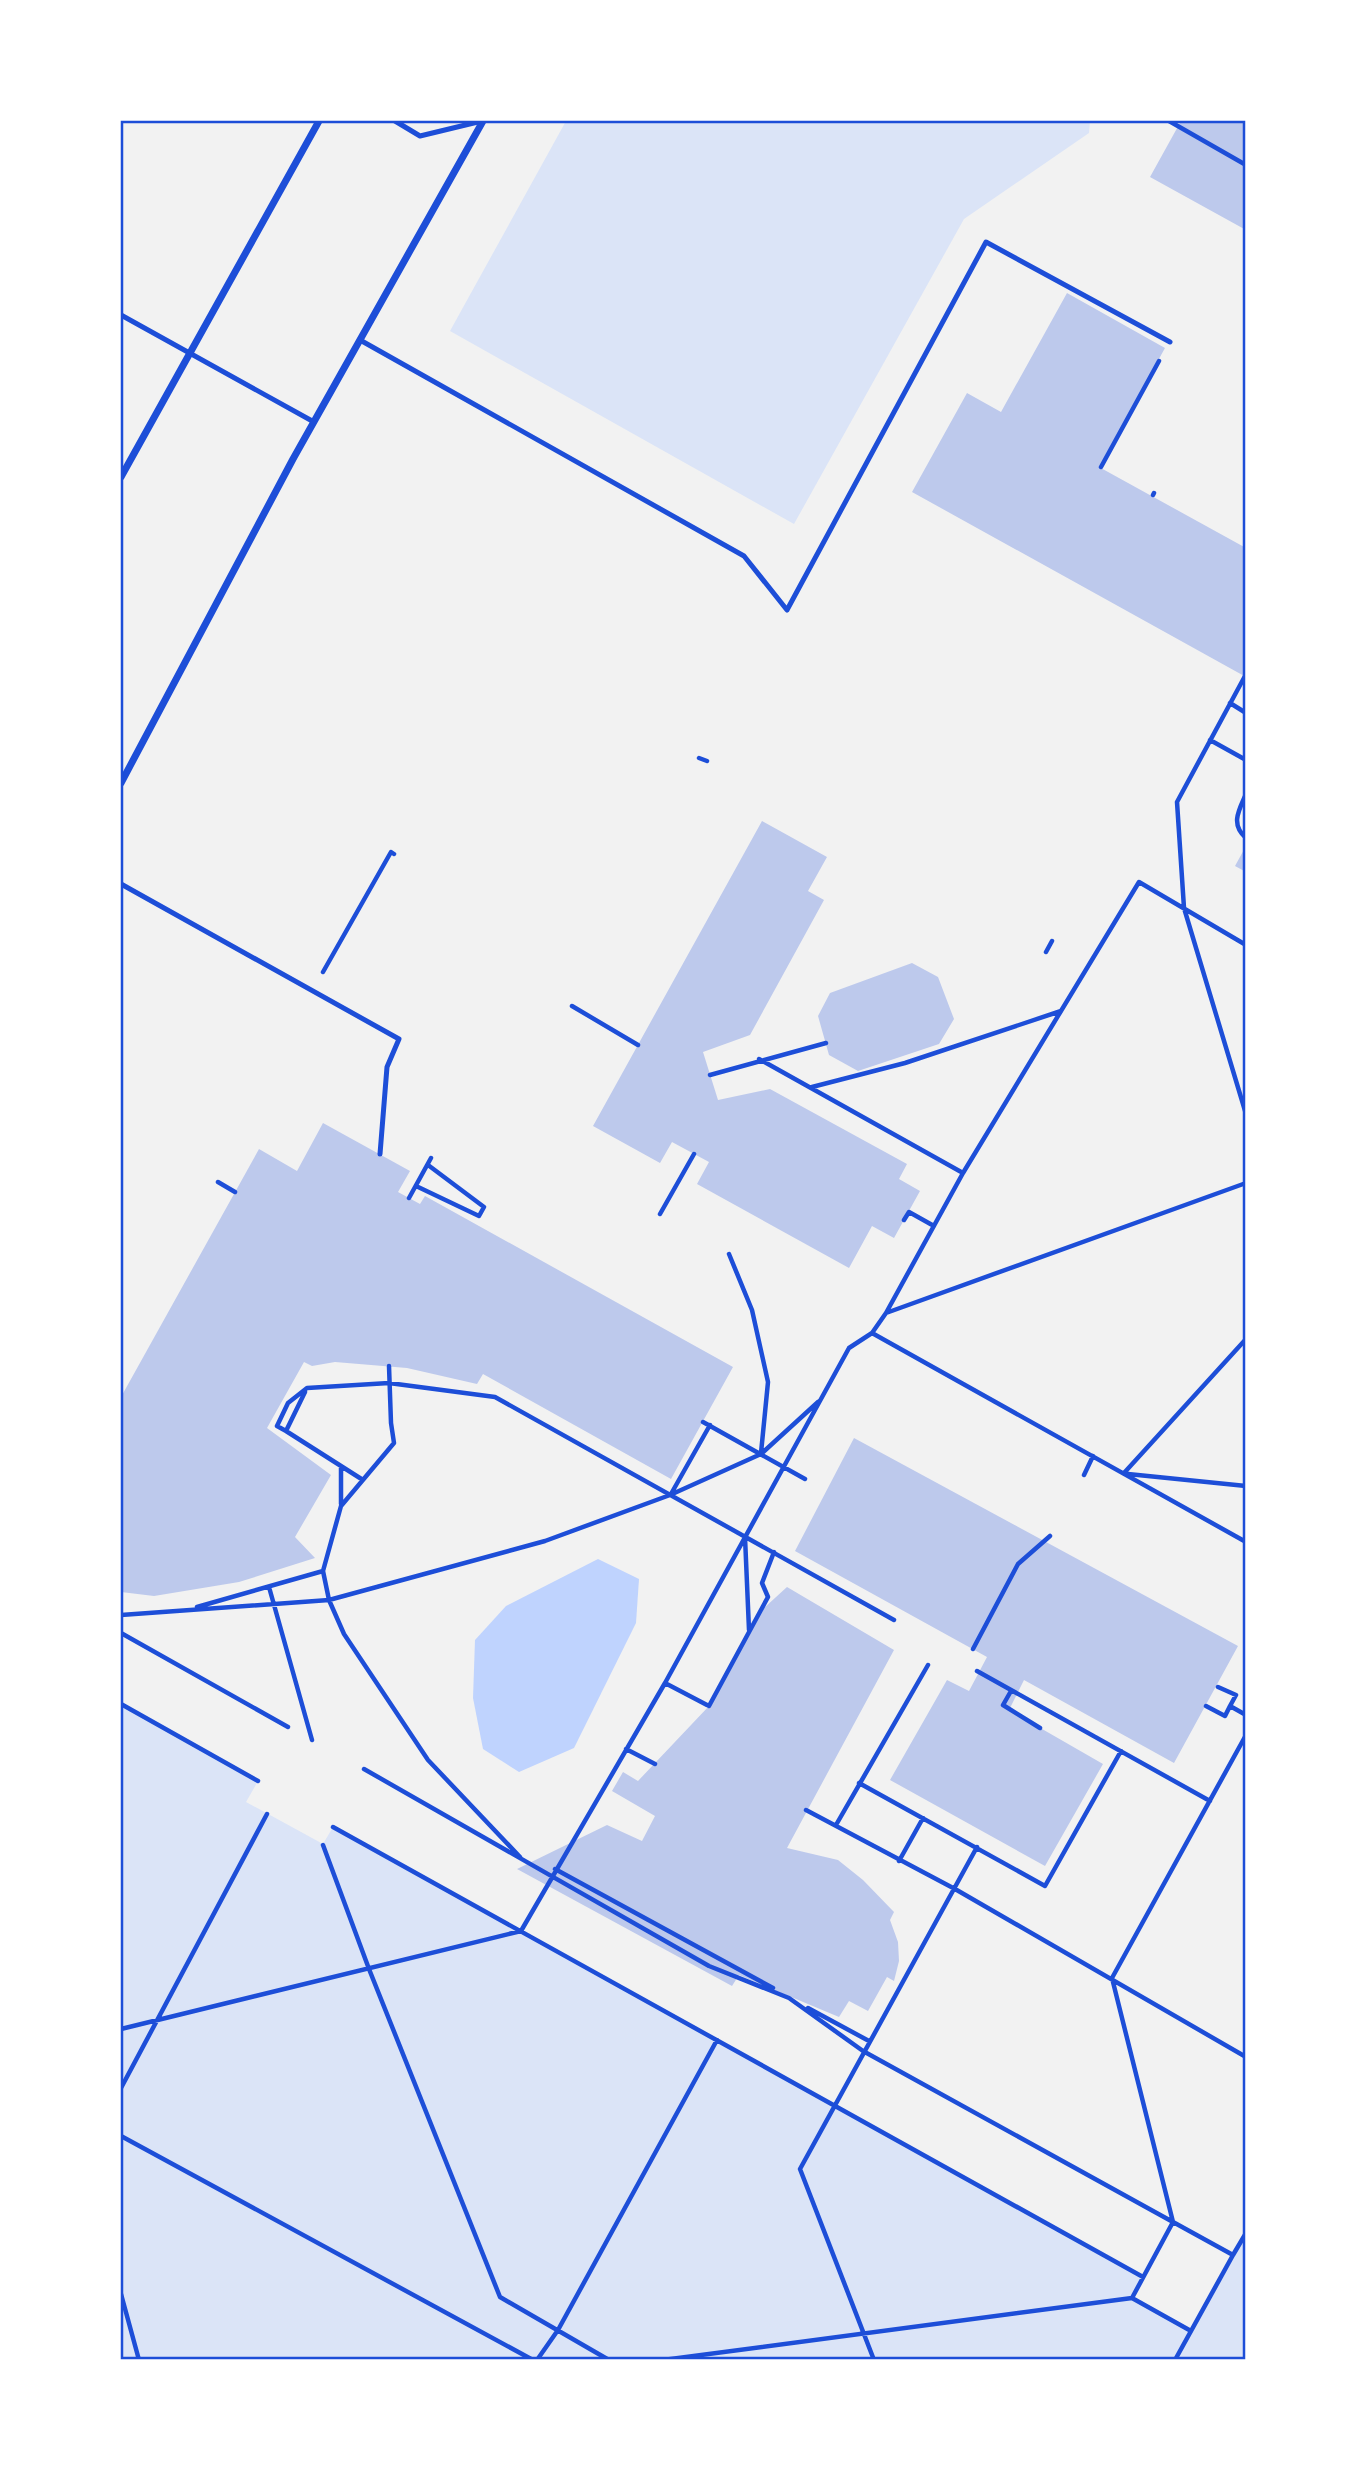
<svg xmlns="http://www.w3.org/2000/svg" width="1367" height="2481" font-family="'Work Sans',sans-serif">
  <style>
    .green { fill: #dbe4f7 }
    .water { fill: #bfd3fe }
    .building { fill: #bdc9ec }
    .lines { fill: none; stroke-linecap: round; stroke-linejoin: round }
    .path { stroke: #1d4ed8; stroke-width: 4.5 }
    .service { stroke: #1d4ed8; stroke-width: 5 }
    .minor { stroke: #1d4ed8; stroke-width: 7 }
    .neatline { fill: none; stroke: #1d4ed8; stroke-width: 2.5 }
  </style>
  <rect width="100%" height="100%" fill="#f2f2f2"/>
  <path class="green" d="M566 121H1090L1089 133 964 219 794 524 450 331Z
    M121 1704 258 1781 246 1802 323 1844 333 1827 1143 2277 1132 2298 1191 2331 1175 2360H121Z
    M1246 2235V2360H1176Z"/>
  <path class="water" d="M598 1559 639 1579 636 1623 574 1748 519 1772 483 1749 473 1698 475 1640 506 1606Z"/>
  <path class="building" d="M1181 121H1246V230L1150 177Z
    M1067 293 1165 348 1099 467 1246 548V677L912 492 967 393 1001 412Z
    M762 821 827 857 808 891 824 900 750 1035 703 1052 718 1100 770 1089 907 1164 899 1179 920 1191 894 1238 872 1226 849 1268 697 1184 709 1162 672 1142 660 1163 593 1126Z
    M1246 846V872L1235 866Z
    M912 963 938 977 954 1019 939 1044 858 1071 829 1055 818 1016 830 993Z
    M323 1123 410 1171 398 1192 420 1204 425 1196 733 1367 671 1479 483 1374 477 1384 407 1368 335 1362 312 1366 304 1362 267 1428 331 1475 295 1537 315 1558 239 1582 154 1596 121 1592V1397L259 1149 297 1171Z
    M854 1438 1238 1646 1174 1763 1024 1680 1009 1710 1103 1764 1045 1866 890 1780 947 1680 969 1691 987 1657 795 1551Z
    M787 1587 894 1650 787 1848 838 1860 863 1880 894 1912 890 1920 898 1942 899 1961 894 1981 887 1977 868 2011 849 2001 839 2017 739 1975 732 1986 517 1869 607 1825 642 1841 655 1816 612 1791 623 1772 638 1781 709 1706 764 1608Z"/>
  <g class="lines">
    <path class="path" d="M1169 121 1246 165
      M1101 467 1159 361
      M1153 495 1154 493
      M1246 532V533
      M1245 676 1177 802 1184 908 1246 1114
      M1230 703 1246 713
      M1210 740 1246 760
      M699 758 707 761
      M1246 794C1239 810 1230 824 1246 838
      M1046 952 1052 941
      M323 972 391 852 394 854
      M572 1006 638 1045
      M759 1059 963 1173
      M710 1075 826 1043
      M812 1087 905 1063 1061 1011
      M218 1182 235 1192
      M416 1186 479 1216 484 1207 428 1165
      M409 1198 431 1158
      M660 1214 694 1154
      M904 1220 909 1212 934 1226
      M729 1254 752 1310 768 1382 761 1453
      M886 1313 963 1173 1139 882 1246 945
      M872 1333 1246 1542
      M305 1392 286 1431 363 1480
      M703 1422 805 1479
      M286 1431 277 1426 288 1403 307 1388 389 1383 495 1397 894 1620
      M1124 1473 1246 1339
      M1128 1474 1246 1486
      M1084 1475 1093 1456
      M671 1494 710 1425
      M341 1504V1468
      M745 1537 749 1630
      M323 1571 329 1600 344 1634 428 1760 520 1857
      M269 1587 312 1740
      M197 1607 323 1571 341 1506 394 1443 391 1423 389 1366
      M121 1615 329 1600 545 1541 670 1495 761 1454 818 1402
      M121 1633 288 1727
      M973 1649 1018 1564 1050 1536
      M977 1671 1210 1801
      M665 1683 707 1705
      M1218 1687 1236 1695 1230 1706
      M1011 1691 1003 1705 1040 1728
      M121 1704 258 1781
      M709 1706 768 1597 762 1583 774 1552
      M1206 1706 1225 1716 1230 1706 1246 1715
      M626 1749 655 1764
      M364 1769 709 1966 789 1998 863 2051 1173 2222 1112 1978 1246 1735
      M859 1783 1045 1886 1121 1751
      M806 1810 955 1889 1246 2057
      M836 1825 928 1665
      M333 1827 1143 2277
      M323 1845 369 1969 500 2297 609 2360
      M899 1861 923 1818
      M555 1869 773 1988
      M808 2008 869 2041
      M121 2029 521 1931 665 1683 849 1348 872 1333 886 1313 1246 1183
      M121 2088 267 1814
      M121 2136 533 2360
      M1233 2255 1246 2233
      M121 2294 139 2360
      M537 2360 558 2330 717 2040
      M663 2360 1132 2298
      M874 2360 800 2169 977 1847
      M1175 2360 1233 2255 1173 2222 1132 2298 1191 2331"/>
    <path class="service" d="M395 121 420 136 482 121
      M121 315 314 422
      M360 340 744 556 787 610 986 242 1170 342
      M121 884 399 1039 387 1067 380 1154"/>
    <path class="minor" d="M121 477 319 121
      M121 783 293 459 483 121"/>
  </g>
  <rect width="1367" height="2481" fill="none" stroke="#ffffff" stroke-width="245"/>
  <rect x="122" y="122" width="1122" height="2236" class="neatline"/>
</svg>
